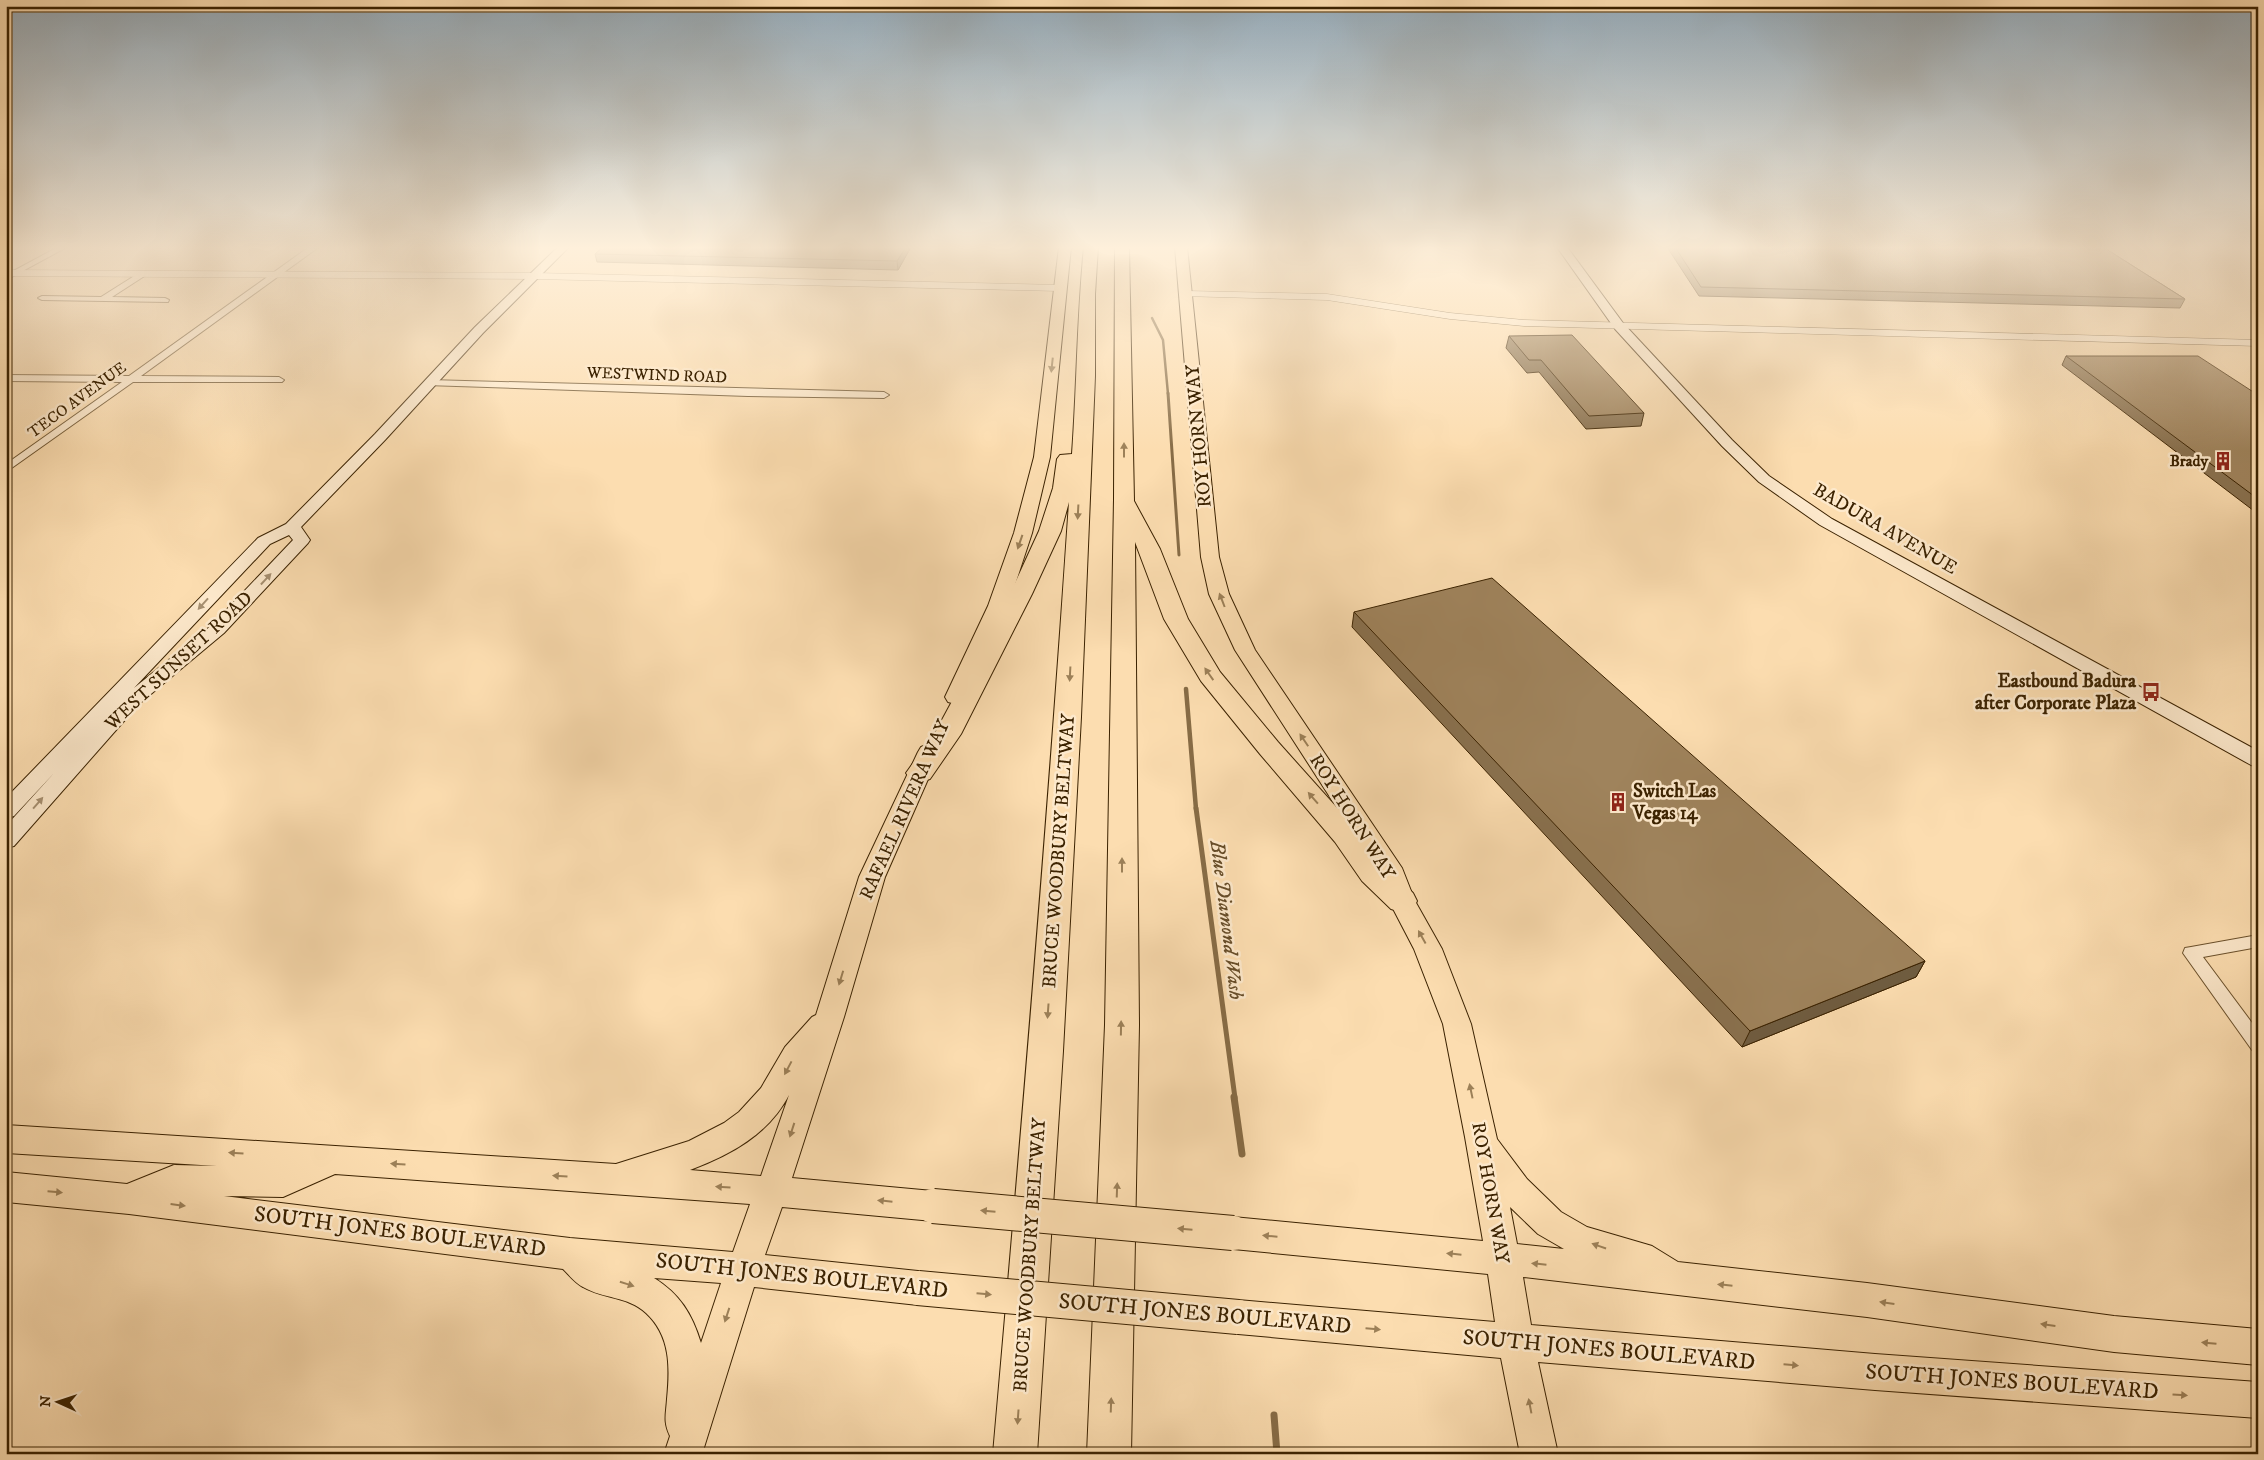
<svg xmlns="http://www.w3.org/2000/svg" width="2264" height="1460" font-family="'IM FELL DW Pica',serif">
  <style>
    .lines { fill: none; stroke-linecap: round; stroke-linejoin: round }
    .stream-far4 { stroke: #876c46; stroke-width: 2.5 }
    .stream-far3 { stroke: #876c46; stroke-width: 3 }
    .stream-far2 { stroke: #876c46; stroke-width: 4.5 }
    .stream-far1 { stroke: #876c46; stroke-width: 5 }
    .stream { stroke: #876c46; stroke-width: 7 }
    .minor-casing { stroke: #6b512c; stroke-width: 2 }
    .tertiary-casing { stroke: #6b512c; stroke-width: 1 }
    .secondary-casing { stroke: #3b2200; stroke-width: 2 }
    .primary-casing { stroke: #3b2200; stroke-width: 2 }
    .motorway-casing { stroke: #3b2200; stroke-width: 2 }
    .minor { fill: #fde9cc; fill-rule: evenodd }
    .tertiary { fill: #fde9cc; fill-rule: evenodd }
    .secondary { fill: #fde9cc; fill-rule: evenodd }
    .primary { fill: #fcddb0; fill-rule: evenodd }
    .motorway { fill: #fcddb0; fill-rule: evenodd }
    .primary-bridge-casing { stroke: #3b2200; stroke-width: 36; stroke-linecap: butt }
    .primary-bridge { stroke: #fcddb0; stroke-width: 34 }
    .wall { fill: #89714f; stroke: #3b2200 }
    .shaded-wall { fill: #6f5c40; stroke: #3b2200 }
    .building { fill: #9f835c; stroke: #3b2200 }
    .oneway { fill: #9c8058 }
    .oneway2 { fill: #a68f70 }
    .labels { text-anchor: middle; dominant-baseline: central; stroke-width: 5; stroke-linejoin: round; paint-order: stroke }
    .far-street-label { font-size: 16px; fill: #3b2200; stroke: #fde9cc }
    .far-poi-label { font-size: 16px; font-weight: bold; fill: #3b2200; stroke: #fde9cc; text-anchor: end }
    .street-label { font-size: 19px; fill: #3b2200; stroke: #fde9cc }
    .poi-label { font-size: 19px; font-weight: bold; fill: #3b2200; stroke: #fde9cc; text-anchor: end }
    .water-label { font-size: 20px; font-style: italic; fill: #674d29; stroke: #fde9cc }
    .near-street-label { font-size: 22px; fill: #3b2200; stroke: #fde9cc }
  </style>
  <rect width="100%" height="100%" fill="#fcddb0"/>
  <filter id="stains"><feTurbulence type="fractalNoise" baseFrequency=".004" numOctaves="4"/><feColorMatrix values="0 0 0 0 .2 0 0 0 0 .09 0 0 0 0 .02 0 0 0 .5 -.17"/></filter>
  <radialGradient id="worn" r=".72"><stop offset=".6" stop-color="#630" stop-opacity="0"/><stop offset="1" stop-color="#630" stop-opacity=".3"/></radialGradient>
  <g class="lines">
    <path class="stream-far4" d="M1152 318 1163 340 1168 394"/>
    <path class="stream-far3" d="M1168 393 1179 555"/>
    <path class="stream-far2" d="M1186 689 1196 809"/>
    <path class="stream-far1" d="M1196 808 1235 1098"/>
    <path class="stream" d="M1234 1097 1242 1154
      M1274 1415 1277 1454"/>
    <g class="minor-casing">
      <path id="minor" d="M58 247H67L6 280V275Z
        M309 247 316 249 141 376 279 377 284 380 282 382H133L6 472V464L122 382 6 381V375L129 376Z
        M139 273 146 275 112 297 165 298 169 300 168 302 42 300 38 298 42 296 101 297Z
        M429 380 884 392 889 395 884 398 748 396 426 385V381Z
        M2258 935V947L2203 957 2258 1031V1052L2252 1050 2183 953 2185 948 2191 947Z"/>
    </g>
    <g class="tertiary-casing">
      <path id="tertiary" d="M6 270 535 273 1060 285 1065 288 1060 291 535 279 6 276Z
        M1186 291 1327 294 1450 313 1524 320 2258 340V346L1524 326 1450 319 1327 300 1182 296 1181 294Z"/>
    </g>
    <g class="secondary-casing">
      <path id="secondary" d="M558 247H569L483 333 385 440 301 527 310 540 308 543 224 633 139 704 14 846 6 848V826L55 772 14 816 6 818V798L258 538 286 524 375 434 475 327ZM289 535 293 540 212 625 134 688 270 544Z
        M1557 247H1567L1623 323 1732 440 1769 476 1832 519 2258 751V767L2251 765 1820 525 1759 482 1722 446 1615 329Z"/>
    </g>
    <g class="primary-casing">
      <path id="primary" d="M1059 247H1071L1050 457 1032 533 1008 606 967 697 964 702 956 704 948 702 945 697 988 606 1014 533 1034 457Z
        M1175 247H1187L1219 557 1229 594 1255 650 1402 868 1415 901 1442 949 1471 1024 1497 1139 1527 1179 1561 1212 1587 1227 1652 1246 1678 1262 1867 1283 2114 1316 2258 1329V1365L2114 1352 1867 1317 1523 1277 1531 1325 1875 1354 2258 1382V1418L1875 1390 1538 1362 1558 1454H1520L1501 1358 1238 1334 1226 1329 1221 1317 1226 1305 1238 1300 1495 1322 1488 1274 1233 1249 1221 1244 1216 1233 1221 1222 1233 1217 1483 1241 1465 1137 1443 1024 1414 949 1389 901 1377 870 1235 650 1209 594 1201 557ZM1510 1207 1538 1234 1564 1249 1517 1244Z
        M929 744 937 747 940 752 885 877 844 1017 792 1178 933 1191 945 1195 949 1206 945 1217 933 1221 782 1207 765 1255 918 1271 930 1276 935 1288 930 1300 918 1305 754 1287 702 1454H664L670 1436C663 1421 666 1415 667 1399 670 1368 671 1336 646 1313 628 1296 603 1299 583 1287 575 1283 569 1275 563 1269L129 1214 6 1202V1172L127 1184 174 1165 217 1166 6 1153V1125L616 1164 689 1141 724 1123 739 1112 761 1088 785 1047 812 1017 816 1015 859 877 918 752 921 747ZM789 1095 761 1176 690 1170C730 1155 768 1135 789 1095ZM335 1174 750 1204 733 1252 570 1238 224 1196 283 1197ZM654 1278 721 1283 701 1343C692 1314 680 1294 654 1278Z"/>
    </g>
    <g class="motorway-casing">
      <path id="motorway" d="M1084 247H1098L1095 294V376L1081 717 1063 1051 1037 1454H993C1021 1137 1048 820 1069 502L1061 531 1032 594 961 734 930 779 920 782 910 779 906 773 936 731 1010 594 1039 531 1053 488 1057 459 1060 455 1072 454C1077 385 1077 316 1084 247Z
        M1115 247H1129L1134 501 1160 549 1188 619 1220 672 1278 742 1355 828 1384 865 1413 893 1417 901 1413 909 1402 912 1391 909 1362 881 1335 842 1260 754 1201 681 1164 619 1135 542 1139 1025 1131 1454H1087L1105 1025 1114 499Z"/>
    </g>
    <use href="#minor" class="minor"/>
    <use href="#tertiary" class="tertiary"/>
    <use href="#secondary" class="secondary"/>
    <use href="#primary" class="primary"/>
    <use href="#motorway" class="motorway"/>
    <g class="primary-bridge-casing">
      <path id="primary-bridge" d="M933 1206 1233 1233
        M918 1288 1238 1317"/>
    </g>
    <use href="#primary-bridge" class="primary-bridge"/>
  </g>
  <path class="wall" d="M603 247H911L898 270 597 262 595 254Z
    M1667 247H2103L2185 299 2180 308 1699 296Z
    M1509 336 1644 413 1641 426 1586 429 1539 372 1527 373 1506 348Z
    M2066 356 2258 395V514L2062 365Z
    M1354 612 1925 961 1916 977 1742 1047 1352 627Z"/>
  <path class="shaded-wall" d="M906 247H911L898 270 897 261Z
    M1925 961 1916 977 1742 1047 1750 1031Z"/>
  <path class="building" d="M603 247H906L897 261 595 254Z
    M1675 247H2103L2185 299 1701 287Z
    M1572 335 1644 413 1589 416 1541 360H1529L1509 336Z
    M2066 356H2198L2258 395V499Z
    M1492 578 1925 961 1750 1031 1354 612Z"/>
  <defs><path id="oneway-solid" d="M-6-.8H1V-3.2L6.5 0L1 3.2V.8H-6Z" transform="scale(1.25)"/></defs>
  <g class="oneway">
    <use href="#oneway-solid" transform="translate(1052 365) rotate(96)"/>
    <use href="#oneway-solid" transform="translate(1124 450) rotate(-90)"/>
    <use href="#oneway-solid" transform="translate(1078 512) rotate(93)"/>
    <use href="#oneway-solid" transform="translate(1020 542) rotate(109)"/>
    <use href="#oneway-solid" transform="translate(1222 600) rotate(-111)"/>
    <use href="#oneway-solid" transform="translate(1070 674) rotate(93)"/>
    <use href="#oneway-solid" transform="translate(1209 674) rotate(-125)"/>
    <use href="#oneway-solid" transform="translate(1304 740) rotate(-124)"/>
    <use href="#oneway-solid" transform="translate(1313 798) rotate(-131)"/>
    <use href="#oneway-solid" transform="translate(1122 865) rotate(-90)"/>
    <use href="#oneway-solid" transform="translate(1422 937) rotate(-119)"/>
    <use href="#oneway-solid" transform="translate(841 978) rotate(107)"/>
    <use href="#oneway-solid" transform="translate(1048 1011) rotate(94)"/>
    <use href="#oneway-solid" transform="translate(1121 1028) rotate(-89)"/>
    <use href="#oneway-solid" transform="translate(788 1068) rotate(118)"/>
    <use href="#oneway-solid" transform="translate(1471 1091) rotate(-102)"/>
    <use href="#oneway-solid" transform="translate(792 1130) rotate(108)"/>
    <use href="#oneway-solid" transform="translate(236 1153) rotate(-176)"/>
    <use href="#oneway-solid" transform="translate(398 1164) rotate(-176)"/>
    <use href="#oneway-solid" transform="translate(560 1176) rotate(-176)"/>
    <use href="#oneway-solid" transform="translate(723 1187) rotate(-176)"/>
    <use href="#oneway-solid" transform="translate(1117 1190) rotate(-88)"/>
    <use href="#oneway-solid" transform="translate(55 1192) rotate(5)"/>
    <use href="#oneway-solid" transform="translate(885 1201) rotate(-174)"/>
    <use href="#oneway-solid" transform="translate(178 1205) rotate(7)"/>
    <use href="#oneway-solid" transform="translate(988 1211) rotate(-175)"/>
    <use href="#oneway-solid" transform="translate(1185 1229) rotate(-175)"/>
    <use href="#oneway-solid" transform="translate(1270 1236) rotate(-175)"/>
    <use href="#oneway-solid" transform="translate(1599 1246) rotate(-161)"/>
    <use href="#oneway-solid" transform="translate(1454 1254) rotate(-174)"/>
    <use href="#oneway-solid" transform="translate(1539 1264) rotate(-174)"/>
    <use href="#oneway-solid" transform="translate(627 1284) rotate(18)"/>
    <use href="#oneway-solid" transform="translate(1725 1285) rotate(-174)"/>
    <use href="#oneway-solid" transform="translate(984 1294) rotate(5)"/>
    <use href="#oneway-solid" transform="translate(1887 1303) rotate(-172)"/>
    <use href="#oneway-solid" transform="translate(727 1315) rotate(108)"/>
    <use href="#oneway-solid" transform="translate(2048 1325) rotate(-172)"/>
    <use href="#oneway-solid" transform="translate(1373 1329) rotate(5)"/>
    <use href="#oneway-solid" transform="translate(2209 1343) rotate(-175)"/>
    <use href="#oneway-solid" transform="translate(1791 1365) rotate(5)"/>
    <use href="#oneway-solid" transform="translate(2180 1395) rotate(4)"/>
    <use href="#oneway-solid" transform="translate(1111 1405) rotate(-88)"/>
    <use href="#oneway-solid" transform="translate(1530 1406) rotate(-101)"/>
    <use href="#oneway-solid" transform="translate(1018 1417) rotate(94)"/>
  </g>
  <g class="oneway2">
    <use href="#oneway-solid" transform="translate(266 579) rotate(-47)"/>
    <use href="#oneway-solid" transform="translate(203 604) rotate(132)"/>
    <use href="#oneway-solid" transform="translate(38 803) rotate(-49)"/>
  </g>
  <linearGradient id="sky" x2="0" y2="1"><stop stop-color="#95abba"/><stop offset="0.55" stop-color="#fef0db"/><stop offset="1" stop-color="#fef0db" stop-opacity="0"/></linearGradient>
  <rect width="2264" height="451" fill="url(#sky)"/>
  <defs>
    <g id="building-bare" transform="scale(1.5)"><path d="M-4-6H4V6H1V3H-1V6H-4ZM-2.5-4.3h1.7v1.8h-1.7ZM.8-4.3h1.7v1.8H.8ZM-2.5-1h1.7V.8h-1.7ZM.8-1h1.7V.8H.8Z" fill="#8f2418" stroke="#fde9cc" stroke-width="2.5" paint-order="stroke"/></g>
    <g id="bus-bare" transform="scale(1.5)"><path d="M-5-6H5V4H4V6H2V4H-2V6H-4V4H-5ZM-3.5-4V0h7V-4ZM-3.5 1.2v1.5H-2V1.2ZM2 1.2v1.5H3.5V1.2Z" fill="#8f2418" stroke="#fde9cc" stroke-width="2.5" paint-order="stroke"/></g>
  </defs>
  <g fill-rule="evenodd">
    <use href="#building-bare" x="2223" y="461"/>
    <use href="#bus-bare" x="2151" y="692"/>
    <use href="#building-bare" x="1618" y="802"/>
  </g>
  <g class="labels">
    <g class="far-street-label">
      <text transform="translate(657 375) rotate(2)">WESTWIND ROAD</text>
      <text transform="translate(77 400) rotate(-36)">TECO AVENUE</text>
    </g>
    <g class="far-poi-label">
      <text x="2208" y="461">Brady</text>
    </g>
    <g class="street-label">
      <text transform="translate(1199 436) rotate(-95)">ROY HORN WAY</text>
      <text transform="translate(1885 529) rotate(30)">BADURA AVENUE</text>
      <text transform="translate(179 661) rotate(-43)">WEST SUNSET ROAD</text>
      <text transform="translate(905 810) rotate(-66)">RAFAEL RIVERA WAY</text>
      <text transform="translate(1352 817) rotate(58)">ROY HORN WAY</text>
      <text transform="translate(1059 851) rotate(-86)">BRUCE WOODBURY BELTWAY</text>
      <text transform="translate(1490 1193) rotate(80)">ROY HORN WAY</text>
      <text transform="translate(1030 1255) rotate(-86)">BRUCE WOODBURY BELTWAY</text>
    </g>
    <g class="poi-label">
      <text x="2136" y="681">Eastbound Badura<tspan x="2136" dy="22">after Corporate Plaza</tspan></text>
      <text x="1633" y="791" text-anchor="start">Switch Las<tspan x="1633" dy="22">Vegas 14</tspan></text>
    </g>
    <g class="water-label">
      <text transform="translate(1226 920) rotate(83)">Blue Diamond Wash</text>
    </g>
    <g class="near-street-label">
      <text transform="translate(400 1232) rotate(7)">SOUTH JONES BOULEVARD</text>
      <text transform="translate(802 1276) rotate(6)">SOUTH JONES BOULEVARD</text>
      <text transform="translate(1205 1314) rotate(5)">SOUTH JONES BOULEVARD</text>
      <text transform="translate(1609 1350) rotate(5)">SOUTH JONES BOULEVARD</text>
      <text transform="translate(2012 1382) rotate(4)">SOUTH JONES BOULEVARD</text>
    </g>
  </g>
  <rect width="2264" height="1460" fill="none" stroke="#fcddb0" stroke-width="25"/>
  <rect x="8" y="8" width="2249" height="1445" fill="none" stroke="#3b2200" stroke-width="2.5"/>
  <rect x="12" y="12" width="2239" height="1435" fill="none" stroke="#3b2200"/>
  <g transform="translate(58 1402) rotate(273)" stroke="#fde9cc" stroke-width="4" paint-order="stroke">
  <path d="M0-4L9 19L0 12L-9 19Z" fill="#3b2200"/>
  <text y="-8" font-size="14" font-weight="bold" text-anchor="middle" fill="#3b2200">N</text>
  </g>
  <rect width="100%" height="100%" filter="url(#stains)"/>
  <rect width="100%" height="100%" fill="url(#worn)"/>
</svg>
